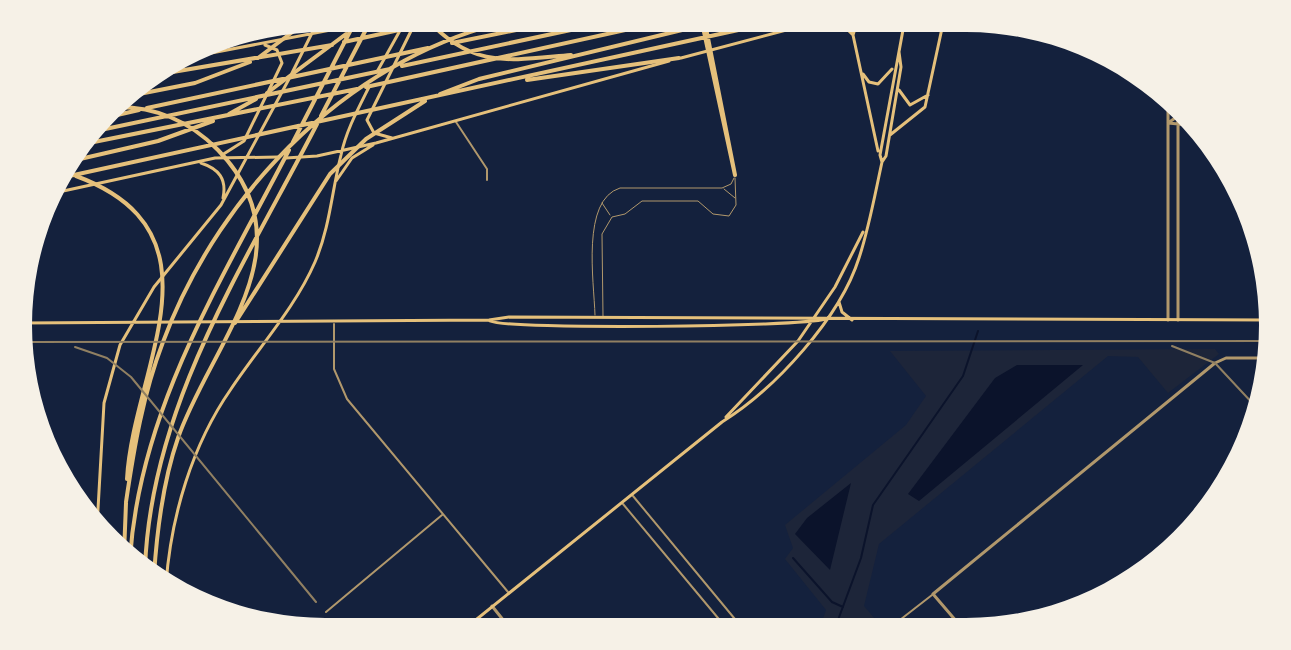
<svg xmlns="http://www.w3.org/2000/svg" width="1291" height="650" font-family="Rubik,sans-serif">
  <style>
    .green { fill: #1d2539 }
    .water { fill: #0b132b }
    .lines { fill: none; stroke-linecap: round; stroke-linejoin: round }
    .stream { stroke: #0b132b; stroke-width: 2 }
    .service { stroke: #b1986c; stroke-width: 1 }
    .minor { stroke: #b1986c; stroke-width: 2 }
    .tertiary { stroke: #b1986c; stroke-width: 3 }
    .secondary { stroke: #e5c07b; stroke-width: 3 }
    .motorway { stroke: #e5c07b; stroke-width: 4 }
    .rail { stroke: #918062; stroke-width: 2 }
  </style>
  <rect width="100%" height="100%" fill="#14213d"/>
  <path class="green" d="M1215 349 1219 354 1168 393 1138 357 1108 356 879 544 864 606 881 626 873 630H819L826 610 785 559 793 548 785 525 906 425 926 396 890 351Z"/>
  <path class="water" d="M1017 365H1083L919 501 908 494 995 378Z
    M851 483 830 570 795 534 807 518Z"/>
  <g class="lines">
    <path class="stream" d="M793 558 832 602 843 607
      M840 630 838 620 861 558 873 505 963 376 978 331"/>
    <path class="service" d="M724 189 735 198
      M602 203 610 215
      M595 315C594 281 581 200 620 188H722L731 184 734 178
      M603 316 602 234 612 217 625 214 642 201H698L713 214 729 216 736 205 735 178"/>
    <path class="minor" d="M204 46 205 53
      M456 122 487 169V180
      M334 324V369L347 399 508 592
      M633 496 744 630
      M623 504 728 630
      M326 612 442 515
      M887 630 932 595"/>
    <path class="tertiary" d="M1178 108V320
      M1168 123 1199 126
      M1168 123 1178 116H1189
      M1168 320V101
      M492 606 512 631
      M963 629 933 594 1215 363 1226 358H1269"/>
    <path class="secondary" d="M829 19 841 23 852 34
      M858 19 853 35 878 151
      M265 45 277 50 282 63 269 90
      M681 58 832 18
      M180 59 393 18
      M378 70 407 18
      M292 73 319 19
      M863 74 869 82 878 84 892 69
      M899 90 910 105 928 95
      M890 135 925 107 944 19
      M392 138 374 133 367 120 411 31 425 18
      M222 155 244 141 266 96
      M286 158 317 156 376 143 669 61
      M882 162 880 155 905 19
      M201 163C219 169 227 179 223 198
      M336 181 352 158 373 145
      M54 193 215 158 278 157
      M839 302 842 312 852 320
      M490 321C510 330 801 327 825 319
      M22 323 489 320 509 317 1269 320
      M726 417 798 341 835 287 863 232
      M97 527 104 403 120 345 154 287 221 205 289 79
      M166 584C171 516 192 445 231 389 259 347 295 308 315 262 330 227 332 190 341 155 346 131 358 109 369 87
      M462 631 722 422C775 389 840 318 859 258 869 228 875 194 882 162L886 156 901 67 899 52"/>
    <path class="motorway" d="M426 18C472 70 511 60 571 55
      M701 18 735 175
      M704 18 735 175
      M437 24 470 18
      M353 28 363 18
      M344 42 454 18
      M452 43 575 18
      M258 58 307 21
      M402 66 627 18
      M149 76 332 45
      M527 80 679 58
      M366 87 680 18
      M267 93 346 34
      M440 94 479 79 732 18
      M124 97 195 83 250 62
      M115 107C154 106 190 121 218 150 312 247 211 343 178 438 163 481 157 530 154 575
      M147 108 428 48
      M229 114 256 99
      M321 116 372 18
      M104 118 139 110
      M91 132 390 69
      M293 142 357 18
      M79 145 357 89
      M67 162 158 141 213 121
      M76 176C230 233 133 368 127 479
      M60 178 793 18
      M235 323 330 174 366 139 425 101
      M126 502C134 448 143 394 163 342 220 188 357 50 523 18
      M124 554 126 503
      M130 558C140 408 222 280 289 150
      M145 568C151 405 244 266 317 124"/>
    <path class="rail" d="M21 342 1272 341
      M1172 346 1215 363 1256 407
      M75 347 107 358 131 377 316 602"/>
  </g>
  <path d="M0 0H1291V650H0ZM325 32H966A293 293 0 0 1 1259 325V325A293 293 0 0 1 966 618H325A293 293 0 0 1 32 325V325A293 293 0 0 1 325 32Z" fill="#f6f1e7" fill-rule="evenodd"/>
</svg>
